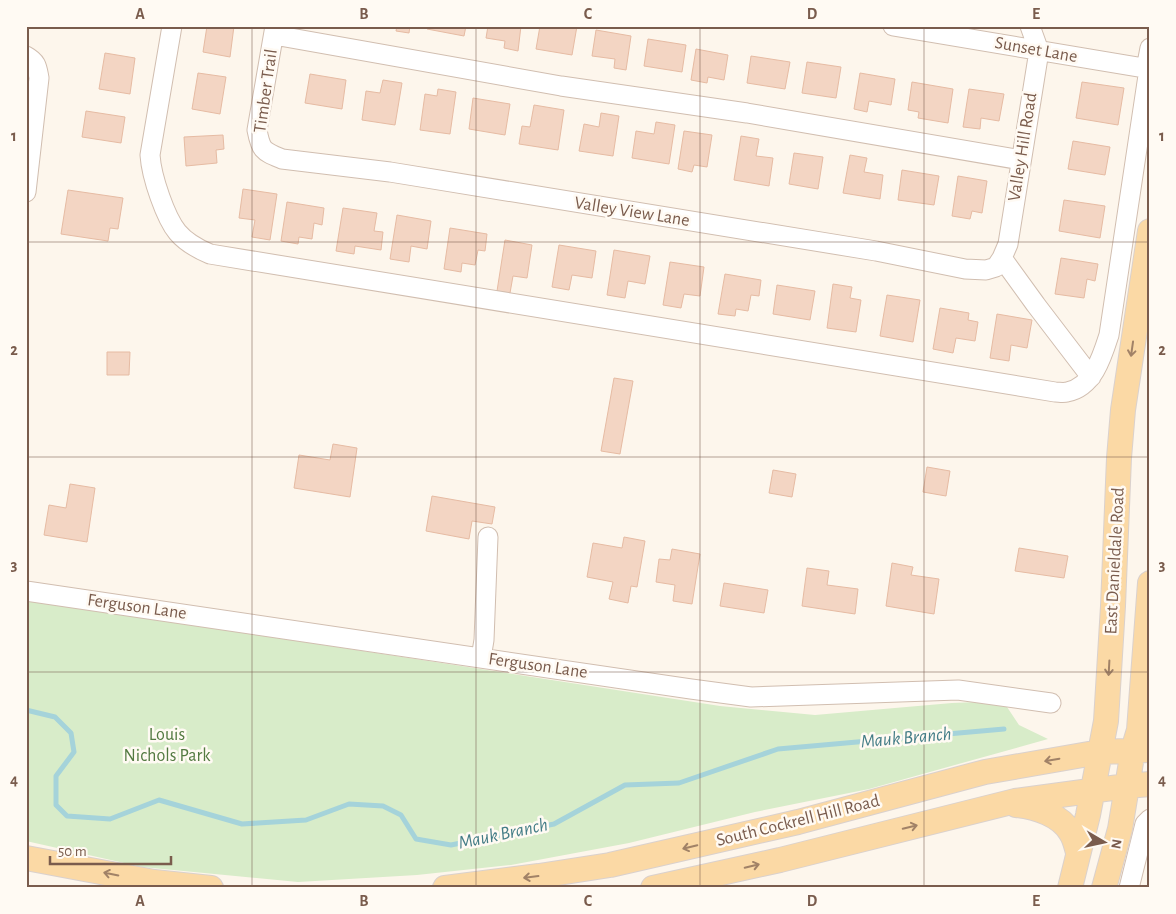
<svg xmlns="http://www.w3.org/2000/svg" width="1176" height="914" font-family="'Alegreya Sans',sans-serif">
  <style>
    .green { fill: #d8ecc9 }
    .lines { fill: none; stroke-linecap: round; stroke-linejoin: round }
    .stream { stroke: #a5d3da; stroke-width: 5 }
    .building { fill: #f3d5c3; stroke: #e6bba3 }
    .minor-casing { stroke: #d1beb0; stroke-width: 21 }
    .major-casing { stroke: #dad1cd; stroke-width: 26 }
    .minor { stroke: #fff; stroke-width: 19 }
    .major { stroke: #fbd9a5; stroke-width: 24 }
    .oneway { stroke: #a18267 }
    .grid { fill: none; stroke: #7a5c4d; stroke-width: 1; stroke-opacity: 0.55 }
    .labels { text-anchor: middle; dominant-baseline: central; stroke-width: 5; stroke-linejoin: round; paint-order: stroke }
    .street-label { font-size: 18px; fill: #7a5c4d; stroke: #fffaf3 }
    .park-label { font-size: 18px; fill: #537a41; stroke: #fffaf3 }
    .water-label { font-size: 19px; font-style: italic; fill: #437c86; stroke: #fffaf3 }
    .neatline { fill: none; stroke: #7a5c4d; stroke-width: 2 }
    .grid-label { font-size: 16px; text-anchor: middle; font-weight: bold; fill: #7a5c4d }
  </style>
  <rect width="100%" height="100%" fill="#fdf6ec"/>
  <path class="green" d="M26 599 720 706 815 715 952 703 1003 701 1019 725 1048 739 869 789 755 812 629 843 511 865 417 875 298 882 142 867 26 841Z"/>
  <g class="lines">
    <path class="stream" d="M26 710 55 717 71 733 74 752 56 776V805L67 816 110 819 159 800 242 824 306 820 349 804 383 806 401 815 416 839 451 845 554 824 625 785 679 783 778 749 1004 729"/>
  </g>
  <path class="building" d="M207 26H234L230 57 203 52Z
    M397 26H410L409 33 396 31Z
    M427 26H466L464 36 427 29Z
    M488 26H521L518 51 504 48 505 41 486 38Z
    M540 26H577L572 55 536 49Z
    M596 30 631 36 626 70 614 68 615 59 592 56Z
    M648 39 686 45 682 72 644 66Z
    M696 49 728 55 724 80 708 77 707 83 691 80Z
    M105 53 135 58 130 94 99 89Z
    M751 56 790 62 785 89 747 83Z
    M807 62 841 67 836 98 802 93Z
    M198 73 226 77 220 114 192 109Z
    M860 73 895 79 891 105 869 101 867 112 854 109Z
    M310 74 346 80 342 109 305 103Z
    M383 80 402 83 395 125 362 120 366 91 380 93Z
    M912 82 953 89 948 123 918 118 919 112 908 110Z
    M1082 82 1124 88 1118 125 1076 118Z
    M438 89 456 92 450 134 420 130 425 94 437 96Z
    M969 89 1004 94 999 121 981 118 980 129 963 127Z
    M473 98 510 104 505 135 469 129Z
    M534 105 564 110 558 150 519 144 522 126 530 127Z
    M86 111 125 117 121 143 82 137Z
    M601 113 619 116 613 156 579 151 584 124 599 127Z
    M656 122 675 125 669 164 632 158 636 131 654 134Z
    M684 131 712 135 707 167 694 165 692 172 678 169Z
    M223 135 224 149 216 150 217 163 186 166 184 137Z
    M741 136 759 139 756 156 773 158 769 186 734 180Z
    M1073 141 1110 147 1105 175 1068 169Z
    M794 153 823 157 818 189 789 184Z
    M850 155 867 158 864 172 883 175 880 199 843 193Z
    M902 170 939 176 934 205 898 200Z
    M958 176 987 181 982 213 972 211 970 219 952 216Z
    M243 189 277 194 270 240 252 237 255 220 239 218Z
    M68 190 123 198 118 229 110 228 108 241 61 234Z
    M1064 200 1105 206 1100 238 1059 231Z
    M287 202 324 208 322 225 314 223 312 239 299 237 298 244 281 241Z
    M343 208 377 213 374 231 383 232 381 250 355 246 354 254 336 251Z
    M397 215 431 221 427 249 411 246 409 262 390 259Z
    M450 228 487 234 485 251 478 250 475 265 462 263 461 272 444 269Z
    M505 240 532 245 527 278 513 276 510 293 497 291Z
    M559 245 596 251 592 278 572 275 569 290 552 287Z
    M614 250 650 256 645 284 628 281 625 298 607 295Z
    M1061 258 1098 264 1095 281 1087 279 1084 298 1055 294Z
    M670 262 704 267 700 296 684 294 681 308 663 305Z
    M725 274 761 280 759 296 751 295 748 311 736 309 735 316 718 314Z
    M833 284 852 287 850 298 861 300 856 332 827 328Z
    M777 285 815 291 810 320 773 314Z
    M887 295 920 300 913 342 880 336Z
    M940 308 969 313 968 320 978 322 975 341 956 338 953 353 933 349Z
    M997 314 1032 320 1027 348 1011 345 1009 361 990 358Z
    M107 352H130L129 375H107Z
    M614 378 633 381 620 454 601 451Z
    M333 444 357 448 350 497 294 488 299 455 330 460Z
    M927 467 950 471 946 496 923 492Z
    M773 470 796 474 792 497 769 493Z
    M70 484 95 488 87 542 44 535 49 505 66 508Z
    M432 496 495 507 492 524 472 521 469 539 426 531Z
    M624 537 645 541 637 587 631 586 628 603 609 599 613 582 587 577 593 543 622 548Z
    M1019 548 1068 556 1064 578 1015 571Z
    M672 549 700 554 692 604 673 601 675 585 656 582 659 559 670 560Z
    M892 563 913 567 911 575 939 579 934 614 886 606Z
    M807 568 829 571 827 585 858 589 855 614 802 606Z
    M724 583 768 590 764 613 720 606Z"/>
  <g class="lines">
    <g class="minor-casing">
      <path id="minor" d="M172 26 150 155C151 170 155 183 160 197 171 228 179 241 210 254L1055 392C1059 392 1063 393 1067 392 1093 387 1102 357 1109 335L1149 69
        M275 26 257 130C261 151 263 151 282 159L390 172 876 251 965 269 986 270 996 267 1002 258 1008 244 1039 51 1030 26
        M893 26 1150 69
        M274 35 561 86 747 113 1021 160
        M26 56C37 62 37 67 39 78L26 192
        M1146 69 1150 48
        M1002 258 1036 305 1091 377
        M26 591 691 689 751 697 958 690 1051 703
        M481 658 484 640 488 537
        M1129 888 1145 824 1150 819"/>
    </g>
    <g class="major-casing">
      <path id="major" d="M1016 805C1036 807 1061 815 1071 833 1075 839 1076 846 1078 852
        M26 858 154 882 211 888
        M445 888 539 876 610 865 798 822 985 772 1100 752 1150 750
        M653 888 780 860 1015 801 1127 786 1150 784
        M1070 888 1088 815 1106 721 1113 606 1119 458 1123 410 1150 231
        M1104 888 1120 829 1133 750 1139 730 1150 583"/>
    </g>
    <use href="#minor" class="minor"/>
    <use href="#major" class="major"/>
  </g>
  <defs><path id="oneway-shaft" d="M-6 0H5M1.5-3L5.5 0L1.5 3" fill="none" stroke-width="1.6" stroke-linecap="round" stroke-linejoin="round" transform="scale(1.25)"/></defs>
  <g class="oneway">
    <use href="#oneway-shaft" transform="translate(1132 349) rotate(98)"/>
    <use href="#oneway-shaft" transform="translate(1109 668) rotate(93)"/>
    <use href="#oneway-shaft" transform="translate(1052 760) rotate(170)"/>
    <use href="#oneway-shaft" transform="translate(910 827) rotate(-14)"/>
    <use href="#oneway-shaft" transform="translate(690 847) rotate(167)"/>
    <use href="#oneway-shaft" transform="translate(752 866) rotate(-13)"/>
    <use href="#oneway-shaft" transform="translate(111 874) rotate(-169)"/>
    <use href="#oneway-shaft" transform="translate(531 877) rotate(173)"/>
  </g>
  <path class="grid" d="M252 26V888M476 26V888M700 26V888M924 26V888M26 242H1150M26 457H1150M26 672H1150"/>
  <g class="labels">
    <g class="street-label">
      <text transform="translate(1036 50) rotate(10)">Sunset Lane</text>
      <text transform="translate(266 91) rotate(-82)">Timber Trail</text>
      <text transform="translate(1023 147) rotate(-81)">Valley Hill Road</text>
      <text transform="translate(632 212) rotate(9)">Valley View Lane</text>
      <text transform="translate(1115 561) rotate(-87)">East Danieldale Road</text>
      <text transform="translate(137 607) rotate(8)">Ferguson Lane</text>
      <text transform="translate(538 666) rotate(8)">Ferguson Lane</text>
      <text transform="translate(798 821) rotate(-14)">South Cockrell Hill Road</text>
    </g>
    <g class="park-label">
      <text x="167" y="735">Louis<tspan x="167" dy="21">Nichols Park</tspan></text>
    </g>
    <g class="water-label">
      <text transform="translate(906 738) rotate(-5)">Mauk Branch</text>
      <text transform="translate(503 834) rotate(-12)">Mauk Branch</text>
    </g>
  </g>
  <rect width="1176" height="914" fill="none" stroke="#fffaf3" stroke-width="55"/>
  <g transform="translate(1104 842) rotate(99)" stroke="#fffaf3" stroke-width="4" paint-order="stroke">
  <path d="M0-4L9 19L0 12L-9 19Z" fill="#7a5c4d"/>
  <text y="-8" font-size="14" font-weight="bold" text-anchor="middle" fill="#7a5c4d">N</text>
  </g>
  <path d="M50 856v8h121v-8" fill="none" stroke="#7a5c4d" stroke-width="2.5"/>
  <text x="58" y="856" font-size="15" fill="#7a5c4d" stroke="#fffaf3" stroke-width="4" paint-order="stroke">50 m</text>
  <rect x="28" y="28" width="1120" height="858" class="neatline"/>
  <g class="grid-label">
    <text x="140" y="19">A</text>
    <text x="364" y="19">B</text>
    <text x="588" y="19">C</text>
    <text x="812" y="19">D</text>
    <text x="1036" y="19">E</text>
    <text x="14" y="141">1</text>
    <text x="1162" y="141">1</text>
    <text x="14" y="355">2</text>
    <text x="1162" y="355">2</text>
    <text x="14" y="570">3</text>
    <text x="1162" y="570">3</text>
    <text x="14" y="785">4</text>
    <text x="1162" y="785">4</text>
    <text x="140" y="906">A</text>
    <text x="364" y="906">B</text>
    <text x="588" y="906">C</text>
    <text x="812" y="906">D</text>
    <text x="1036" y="906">E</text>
  </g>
</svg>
